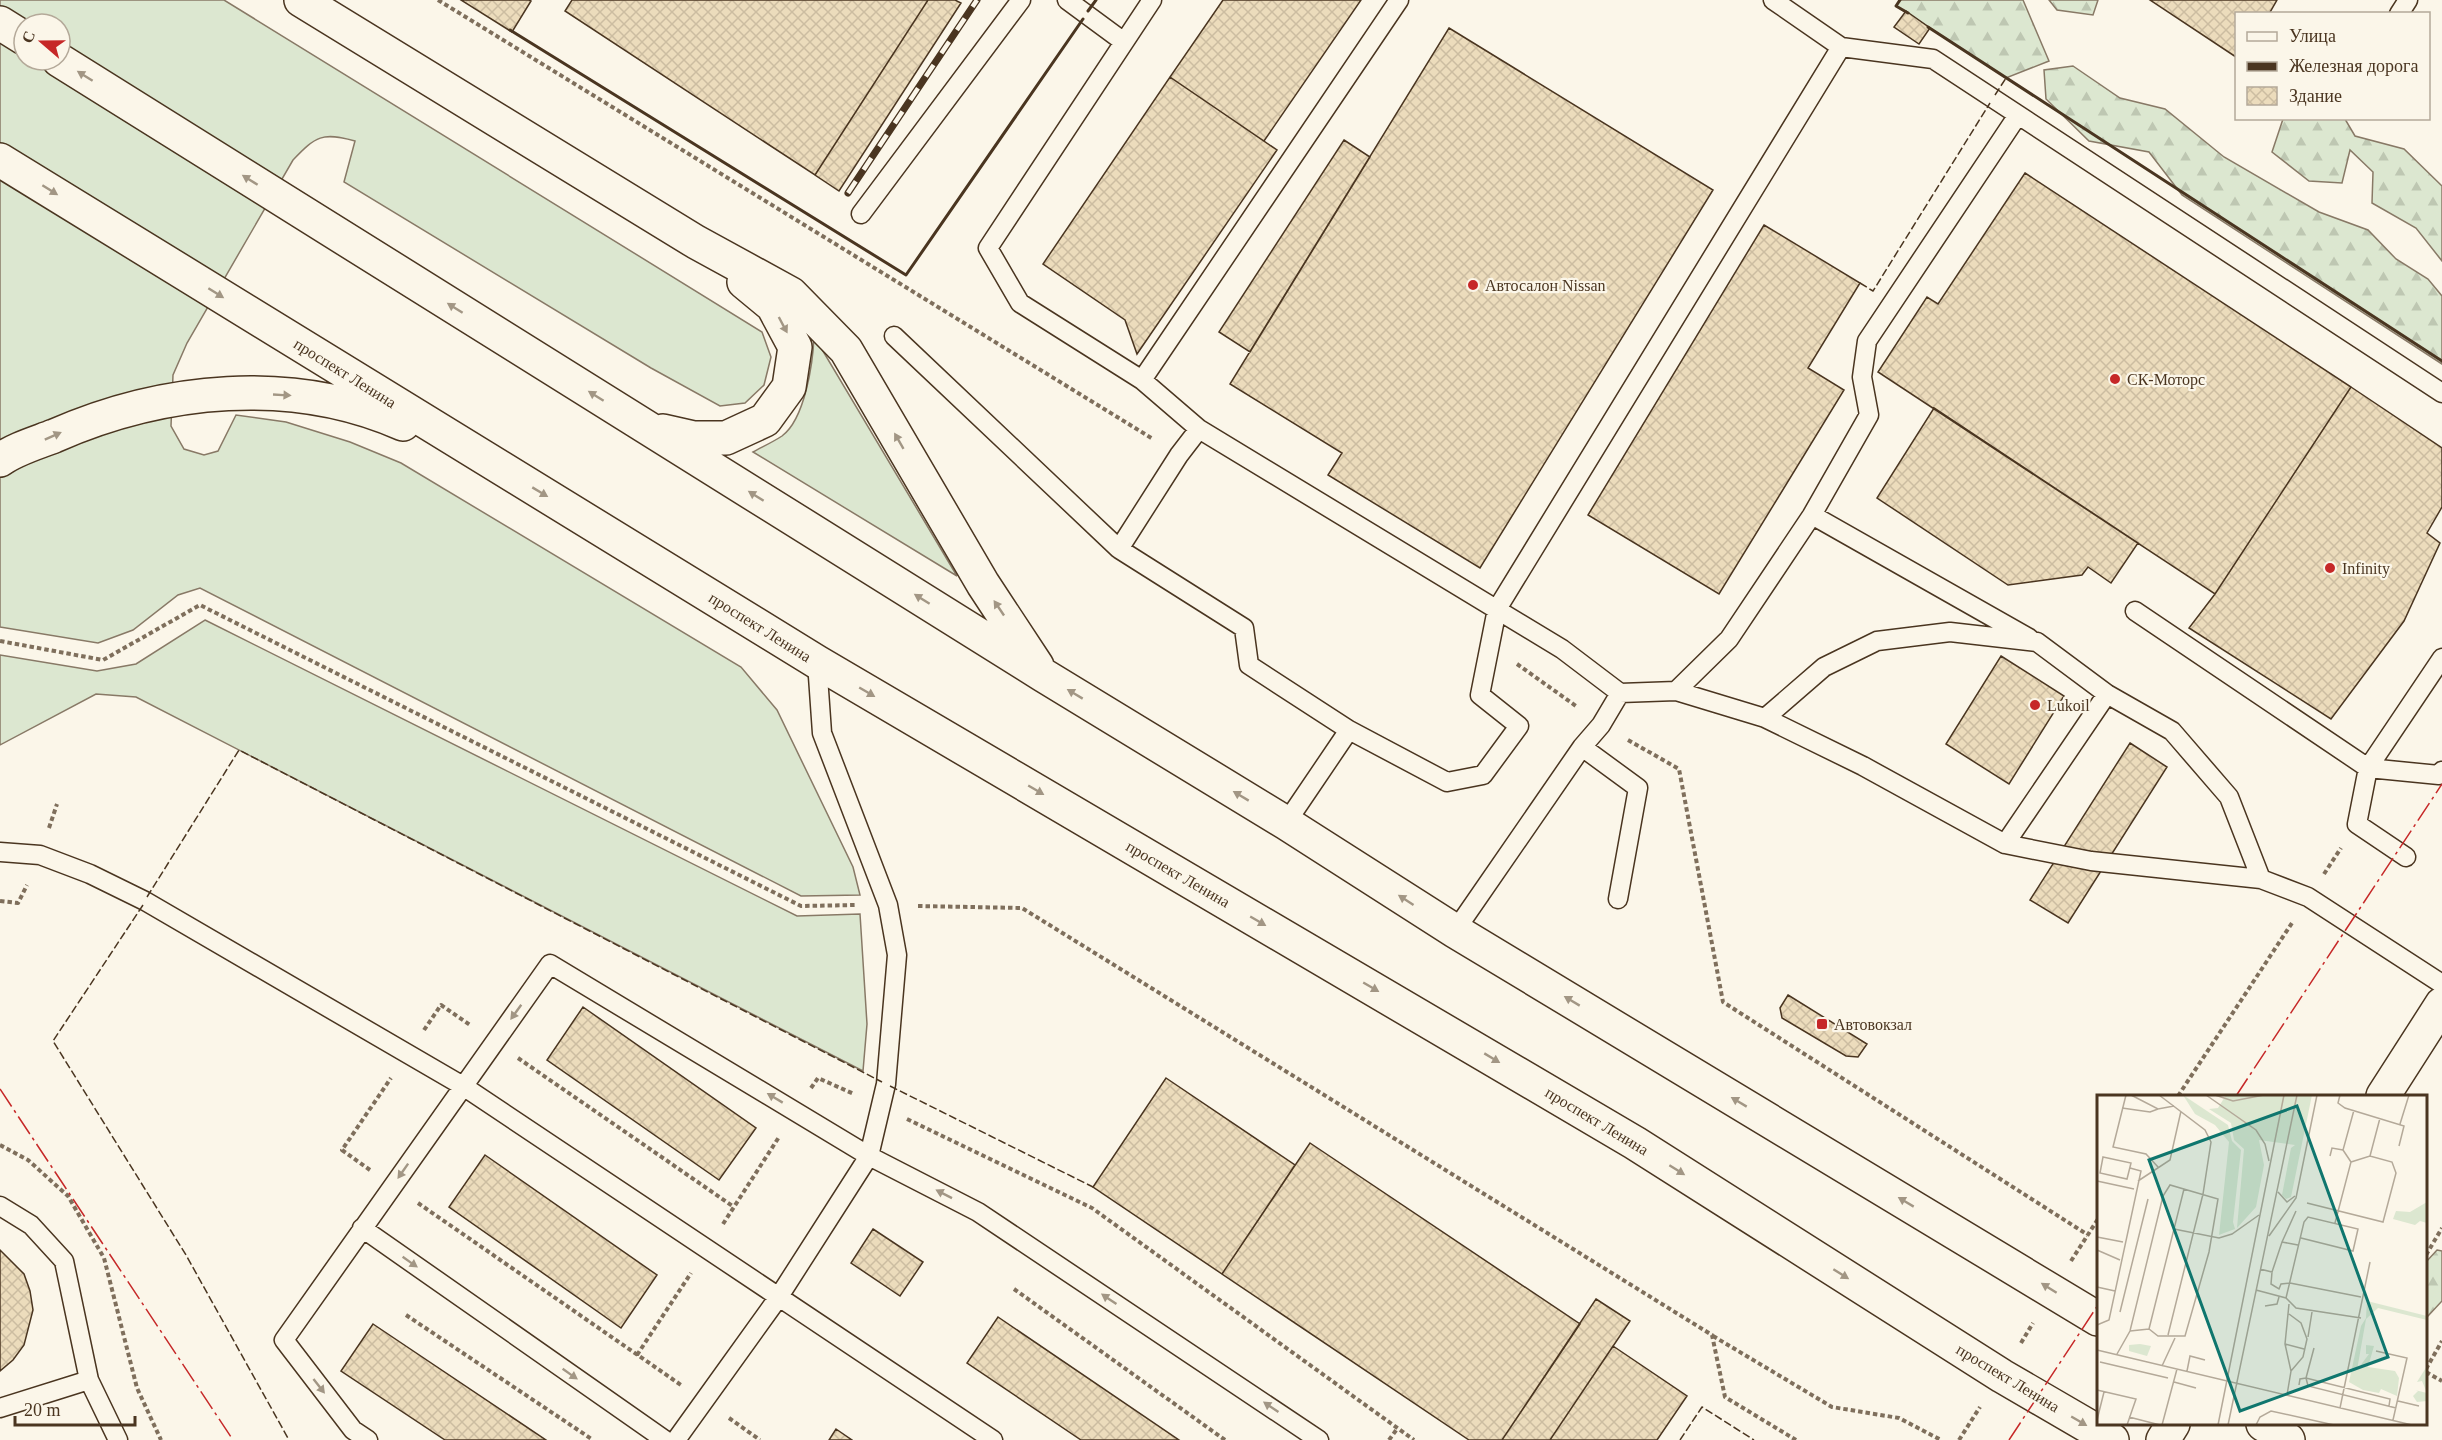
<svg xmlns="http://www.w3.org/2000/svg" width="2442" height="1440" font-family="Georgia,serif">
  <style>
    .grass { fill: #dce7d0; stroke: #887966; stroke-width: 1.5; fill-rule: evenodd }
    .forest { fill: url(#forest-firs); stroke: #887966; stroke-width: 1.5 }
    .building { fill: url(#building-cross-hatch); stroke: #4a3520; stroke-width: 1.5 }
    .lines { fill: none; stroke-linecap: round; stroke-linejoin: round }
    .lane-casing { stroke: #4a3520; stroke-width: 21 }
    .secondary-casing { stroke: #4a3520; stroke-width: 36 }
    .primary-casing { stroke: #4a3520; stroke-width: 36 }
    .path { stroke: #7f6f5c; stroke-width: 4; stroke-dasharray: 4.5 3; stroke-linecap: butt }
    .lane { stroke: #fbf6e9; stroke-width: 18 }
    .secondary { stroke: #fbf6e9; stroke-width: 33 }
    .primary { stroke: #fbf6e9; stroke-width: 33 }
    .rail-casing { stroke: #4a3520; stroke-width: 7 }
    .rail { stroke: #fbf6e9; stroke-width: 4.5; stroke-dasharray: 14; stroke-linecap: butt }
    .fence { stroke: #4a3520; stroke-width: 1.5; stroke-dasharray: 8 3; stroke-linecap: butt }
    .wall { stroke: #4a3520; stroke-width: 3 }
    .power { stroke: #c62828; stroke-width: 1.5; stroke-dasharray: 21 4.5 3 4.5; stroke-linecap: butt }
    .oneway { fill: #a29684 }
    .poi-dot { fill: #c62828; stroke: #fbf6e9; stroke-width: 2 }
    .labels { text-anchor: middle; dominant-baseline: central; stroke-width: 4.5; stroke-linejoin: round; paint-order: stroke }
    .poi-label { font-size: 16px; fill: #4a3520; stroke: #fbf6e9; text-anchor: start }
    .street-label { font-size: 16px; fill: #4a3520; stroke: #fbf6e9 }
    .inset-road { fill: none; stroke: #b4a999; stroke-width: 1.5 }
    .view { fill: #0f766e; fill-opacity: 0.15; stroke: #0f766e; stroke-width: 3 }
    .inset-edge { fill: none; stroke: #4a3520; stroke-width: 3 }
  </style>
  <defs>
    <pattern id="forest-firs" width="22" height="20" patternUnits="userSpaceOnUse" patternTransform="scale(1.5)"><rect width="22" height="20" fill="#dce7d0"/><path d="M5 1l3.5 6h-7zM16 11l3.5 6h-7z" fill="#bec7b2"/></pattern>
    <pattern id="building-cross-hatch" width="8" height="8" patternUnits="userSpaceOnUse" patternTransform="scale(1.5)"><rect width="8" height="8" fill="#ecdcbc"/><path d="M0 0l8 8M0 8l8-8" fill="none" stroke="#ccbda1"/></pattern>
  </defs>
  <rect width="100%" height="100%" fill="#fbf6e9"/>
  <path class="grass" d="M0 0H224L762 332 771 357 764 385 745 403 720 406 651 368 344 182 355 141C322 132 316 136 293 160L187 343 173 375 171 426 184 449 204 455 218 451 236 415 286 422 350 442 401 463 741 667 777 710 853 867 860 895 801 896 200 588 178 595 133 630 98 643 0 627ZM24 24H60V60H24Z
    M814 336 957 576 753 452C762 447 773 442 782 436 805 419 813 363 814 336Z
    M205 620 797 916 860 914 867 1024 863 1071 136 697 96 694 0 745V655L97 671 136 664Z"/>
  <path class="forest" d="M1900 0H2023L2049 61 2006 78 1896 6Z
    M2049 0H2098L2093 15 2057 10Z
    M2073 66 2120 98 2165 109 2224 157 2319 212 2368 230 2396 259 2428 279 2442 296V364L2182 195 2149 152 2089 141 2046 99 2044 70Z
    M2283 119H2345L2355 136 2404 149 2442 186V261L2416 228 2372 203 2373 172 2350 150 2342 183 2309 181 2272 152Z
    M2437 1250 2442 1251V1301L2428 1316H2426V1262Z"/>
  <path class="building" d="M461 0H529L531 1 512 32Z
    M572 0H928L815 175 565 11Z
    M928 0H955L961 3 839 191 815 175Z
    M1223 0H1361L1264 141 1170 77Z
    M2150 0H2277L2269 14H2236V57Z
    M1906 11 1930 28 1919 44 1894 27Z
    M1449 28 1713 190 1480 568 1328 475 1342 453 1230 384Z
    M1170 77 1277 150 1137 354 1125 320 1043 264Z
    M1344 140 1370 157 1250 352 1219 332Z
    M2025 173 2351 387 2215 594 1878 372 1927 297 1938 304Z
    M1764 225 1860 283 1808 368 1844 390 1719 594 1588 515Z
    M2351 387 2442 448V507L2427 533 2440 543 2404 621 2331 719 2189 628 2215 594Z
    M1934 408 2138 543 2111 583 2088 567 2082 575 2008 585 1877 498Z
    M2001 656 2064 696 2009 784 1946 744Z
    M2130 743 2167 767 2068 923 2030 900Z
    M1788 995 1867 1044 1858 1057 1846 1056 1782 1018 1780 1008Z
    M583 1007 756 1128 719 1180 547 1060Z
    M1166 1078 1295 1165 1222 1274 1093 1187Z
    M1310 1143 1580 1324 1502 1440H1469L1222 1274Z
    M485 1155 657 1275 621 1328 449 1207Z
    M873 1229 923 1262 900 1296 851 1263Z
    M0 1250 24 1274 30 1291 33 1310 24 1345 13 1360 0 1371Z
    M1596 1299 1630 1321 1550 1440H1502Z
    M998 1317 1179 1440H1081L967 1363Z
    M373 1324 546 1440H445L341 1371Z
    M1613 1346 1687 1396 1657 1440H1550Z
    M836 1429 852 1440H829Z"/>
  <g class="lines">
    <g class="lane-casing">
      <path id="lane" d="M1067 0 1124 42
        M1152 0 988 248 1020 303 1142 380 1199 429 1562 649 1620 693
        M1773 0 1841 47 1933 59 2442 393
        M2399 14 2408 0
        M861 214 1021 0
        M894 336 1119 549
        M1142 380 1399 0
        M1199 429 1179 455 1119 549 1244 628 1249 665 1349 730 1286 823
        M1812 515 2029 638
        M2135 611 2368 768 2439 775 2442 771
        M1676 691 1729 639 1812 515 1869 415 1862 377 1867 341 2018 115
        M1765 718 1824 667 1877 641 1950 632 2037 642 2107 694 2172 731 2229 797 2261 879
        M1349 730 1447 782 1483 775 1519 726 1480 695 1497 609 1841 47
        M1582 747 1638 788 1618 899
        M2005 844 2107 694
        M0 852 40 855 90 874 145 901 463 1086 993 1440
        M2406 857 2357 824 2368 768 2442 658
        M1455 931 1582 747 1601 725 1620 693 1676 691 1765 718 1863 766 2005 844 2091 861 2261 879 2308 897 2442 984
        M0 1206 31 1225 64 1261 89 1380 118 1440
        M362 1228 665 1440
        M0 1408 89 1380
        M368 1440 353 1430 284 1340 550 964 869 1156 978 1212 1319 1440
        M676 1440 778 1298 869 1156 886 1084 897 955 888 905 822 733 817 662"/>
    </g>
    <g class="secondary-casing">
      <path id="secondary" d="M2383 1096 2442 1004"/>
    </g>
    <g class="primary-casing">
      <path id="primary" d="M301 0 696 242 791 294 846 350 983 584 1037 666
        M0 23 24 38
        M59 60 1043 675 1286 823 1455 931 2098 1319
        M0 160 817 662 1635 1143 2002 1376 2112 1440
        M663 431 694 438H726L765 420 789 387 795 347 773 306 744 282
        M0 460C15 449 36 443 54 436 163 388 292 375 403 424
        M2263 1424 2288 1440
        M2163 1440 2173 1424"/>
    </g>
    <path class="path" d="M438 0 1153 439
      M0 641 103 660 200 605 801 906 857 905
      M1517 664 1576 706
      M1628 740 1679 769 1723 1002 2088 1235
      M49 828 57 804
      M2324 874 2341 848
      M0 901 18 903 27 885
      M918 906 1022 908 1712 1335 1725 1397 1796 1440
      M424 1030 441 1005 470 1025
      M518 1058 734 1207
      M811 1088 818 1078 854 1094
      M2178 1096 2292 923
      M907 1119 1092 1208 1414 1440
      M0 1145 28 1160 68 1196 104 1258 137 1388 161 1440
      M370 1170 342 1150 391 1078
      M418 1203 681 1385
      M723 1224 779 1137
      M2426 1255 2442 1228
      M2071 1261 2098 1219
      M1014 1289 1225 1440
      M406 1315 593 1440
      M1713 1336 1832 1407 1899 1418 1941 1440
      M2021 1343 2033 1323
      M637 1355 691 1273
      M2426 1369 2442 1341
      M2426 1372 2442 1381
      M729 1418 760 1440
      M1389 1440 1397 1429
      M1959 1440 1980 1407"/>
    <use href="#lane" class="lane"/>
    <use href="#secondary" class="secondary"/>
    <use href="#primary" class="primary"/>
    <g class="rail-casing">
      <path id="rail" d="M848 193 977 0"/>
    </g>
    <use href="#rail" class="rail"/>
    <path class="fence" d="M1995 95 2006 78
      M1860 283 1873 291 1990 103
      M147 897 239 750 882 1082
      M143 905 53 1041 186 1255 289 1440
      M890 1086 1093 1187
      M1680 1440 1702 1407 1754 1440"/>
    <path class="wall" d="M1900 0 1896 6 1908 13
      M1088 11 1096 0
      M1928 27 2442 361
      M510 30 906 275 1083 19"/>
    <path class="power" d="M0 1089 233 1440
      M2236 1096 2442 784
      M2009 1440 2098 1305"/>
  </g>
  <defs><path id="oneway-solid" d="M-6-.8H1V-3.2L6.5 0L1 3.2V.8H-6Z" transform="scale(1.5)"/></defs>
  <g class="oneway">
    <use href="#oneway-solid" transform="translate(85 76) rotate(-148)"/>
    <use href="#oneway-solid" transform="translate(250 180) rotate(-148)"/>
    <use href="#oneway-solid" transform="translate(50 190) rotate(32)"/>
    <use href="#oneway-solid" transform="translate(216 293) rotate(32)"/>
    <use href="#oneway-solid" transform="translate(455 308) rotate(-148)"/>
    <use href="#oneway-solid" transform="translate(783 325) rotate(62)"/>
    <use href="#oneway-solid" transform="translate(282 395) rotate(3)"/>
    <use href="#oneway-solid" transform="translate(596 396) rotate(-148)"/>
    <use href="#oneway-solid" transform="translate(53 436) rotate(-24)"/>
    <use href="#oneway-solid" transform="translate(899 441) rotate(-120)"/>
    <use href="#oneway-solid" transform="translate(540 492) rotate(31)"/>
    <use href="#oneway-solid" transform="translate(756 496) rotate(-148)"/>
    <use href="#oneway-solid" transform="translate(922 599) rotate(-148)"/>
    <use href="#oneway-solid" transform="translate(999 608) rotate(-124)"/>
    <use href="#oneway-solid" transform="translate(867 692) rotate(30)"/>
    <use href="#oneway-solid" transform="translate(1075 694) rotate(-149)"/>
    <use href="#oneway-solid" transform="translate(1036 790) rotate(30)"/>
    <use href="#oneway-solid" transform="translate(1241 796) rotate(-149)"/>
    <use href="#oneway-solid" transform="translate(1406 900) rotate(-147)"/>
    <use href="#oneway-solid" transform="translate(1258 921) rotate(30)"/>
    <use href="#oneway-solid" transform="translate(1371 987) rotate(30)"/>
    <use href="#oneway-solid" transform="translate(1572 1001) rotate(-149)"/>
    <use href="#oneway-solid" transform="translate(516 1012) rotate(126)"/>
    <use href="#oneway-solid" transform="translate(1492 1058) rotate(31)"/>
    <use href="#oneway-solid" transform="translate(775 1098) rotate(-149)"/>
    <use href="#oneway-solid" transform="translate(1739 1102) rotate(-149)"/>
    <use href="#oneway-solid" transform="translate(1677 1170) rotate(32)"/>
    <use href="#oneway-solid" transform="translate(403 1171) rotate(125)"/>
    <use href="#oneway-solid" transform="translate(944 1194) rotate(-153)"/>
    <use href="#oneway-solid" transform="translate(1906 1202) rotate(-149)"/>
    <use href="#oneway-solid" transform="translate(410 1262) rotate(35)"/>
    <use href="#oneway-solid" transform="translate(1841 1274) rotate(32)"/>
    <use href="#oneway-solid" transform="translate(2049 1288) rotate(-148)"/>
    <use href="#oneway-solid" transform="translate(1109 1299) rotate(-146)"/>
    <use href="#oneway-solid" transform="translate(570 1374) rotate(35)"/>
    <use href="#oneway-solid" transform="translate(319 1386) rotate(52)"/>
    <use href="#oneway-solid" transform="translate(1271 1407) rotate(-146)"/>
    <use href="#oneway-solid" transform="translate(2079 1421) rotate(30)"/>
  </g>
  <g class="poi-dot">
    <circle cx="1473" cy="285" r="6"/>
    <circle cx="2115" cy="379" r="6"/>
    <circle cx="2330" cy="568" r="6"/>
    <circle cx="2035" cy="705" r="6"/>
    <rect x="1816" y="1018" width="12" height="12" rx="3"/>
  </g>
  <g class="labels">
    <g class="poi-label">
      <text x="1485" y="285">Автосалон Nissan</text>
      <text x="2127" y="379">СК-Моторс</text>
      <text x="2342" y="568">Infinity</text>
      <text x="2047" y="705">Lukoil</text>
      <text x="1834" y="1024">Автовокзал</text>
    </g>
    <g class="street-label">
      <text transform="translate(345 373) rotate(32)">проспект Ленина</text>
      <text transform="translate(760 627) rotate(32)">проспект Ленина</text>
      <text transform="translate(1178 874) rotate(30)">проспект Ленина</text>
      <text transform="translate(1597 1121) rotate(31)">проспект Ленина</text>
      <text transform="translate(2008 1378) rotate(31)">проспект Ленина</text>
    </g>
  </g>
  <g transform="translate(2097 1095)">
    <rect width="330" height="330" fill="#fbf6e9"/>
    <path d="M86 0 131 30 135 46 144 55 136 127 138 134 127 138 122 140 132 47 118 30 98 19ZM129 0H215L194 102 189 104 185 100 194 53 198 50 162 45 167 70 159 112 140 133 147 54 137 45 134 28 112 14 121 13ZM43 249 54 251 50 261 32 256V250Z" fill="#dce7d0"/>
    <path d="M330 107V128L323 126 318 130 296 124 299 116 313 117ZM270 206 330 221V225L281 213 269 224 260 275 272 259H269V250L277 251 271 272 298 276 302 283 300 301 284 294 282 298 266 295 252 287 264 231 269 223ZM330 271V306L320 307 316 301 321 296 318 295 330 298 325 286 320 287Z" fill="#dce7d0"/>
    <path class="inset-road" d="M29 0 16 52 49 59 61 72M34 0 61 14 77 11M62 0 108 35 114 47 106 99 71 240M109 0 159 35 168 49 172 66M118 0 136 6 167 0M243 0 241 8 248 13 307 31 302 51M25 13 53 17 61 14M303 29 312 0M233 61 235 53 246 55M273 61 283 23M6 62 34 68 30 84 3 78ZM0 86 37 94M41 86 73 65 84 16M181 97 190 107 198 101M210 108 286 127 299 78 295 67 273 61 254 67M238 128 254 67 246 55 257 15M77 134 122 143 135 139 162 120M172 141 199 103 220 0M0 142 26 147M185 147 199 116M0 155 23 165M163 174 175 177 185 147 201 150M175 177 174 189 182 194 184 189 193 188 264 202M0 192 18 196M159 195 189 203 199 213 264 223M189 203 207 127 211 122 261 134 256 156 204 143M168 211 180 209 182 202M23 217 51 104M192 219 204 228 210 244 206 262 194 276M0 230 12 225 44 76 33 73M52 234 87 94M211 242 215 217M188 249 207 254M217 253 209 283 211 291 299 313M0 255 315 330M279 256 310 263 296 325M20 259 33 236 66 101 73 90 121 104 112 157 88 241H61L52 234 33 236M3 267 71 283M65 271 78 243M90 276 93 261 108 265M77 287 99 293M202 290 203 284 209 283 293 304 292 311M0 295 39 304 30 330M190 300 194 276 188 249 192 209M301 306 322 311M243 313 273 167M32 322 63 330M0 325 7 297M65 330 80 274M121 330 187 0M131 330 200 0M159 330 163 322 174 316 237 330"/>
    <path class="view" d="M200 11 291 262 143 316 52 65Z"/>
    <rect width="330" height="330" class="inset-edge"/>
  </g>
  <rect x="2235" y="12" width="195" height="108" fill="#fbf6e9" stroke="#b4a999" stroke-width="1.5"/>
  <rect x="2247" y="32" width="30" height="9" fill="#fbf6e9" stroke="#b4a999" stroke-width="1.5"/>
  <text x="2289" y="42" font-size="18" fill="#4a3520">Улица</text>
  <rect x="2247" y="62" width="30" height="9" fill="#4a3520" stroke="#b4a999" stroke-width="1.5"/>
  <text x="2289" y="72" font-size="18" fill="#4a3520">Железная дорога</text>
  <rect x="2247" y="87" width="30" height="18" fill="url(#building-cross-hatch)" stroke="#b4a999" stroke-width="1.5"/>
  <text x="2289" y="102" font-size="18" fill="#4a3520">Здание</text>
  <g transform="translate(42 42) rotate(290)"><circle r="28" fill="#fbf6e9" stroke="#b4a999" stroke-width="1.5"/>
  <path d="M0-4.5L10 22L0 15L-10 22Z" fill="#c62828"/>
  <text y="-9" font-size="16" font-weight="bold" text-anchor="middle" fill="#4a3520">С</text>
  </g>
  <path d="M15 1416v9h120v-9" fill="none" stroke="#4a3520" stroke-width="3"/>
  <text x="24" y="1416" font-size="18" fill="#4a3520" stroke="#fbf6e9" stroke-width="4.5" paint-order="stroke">20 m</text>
</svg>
